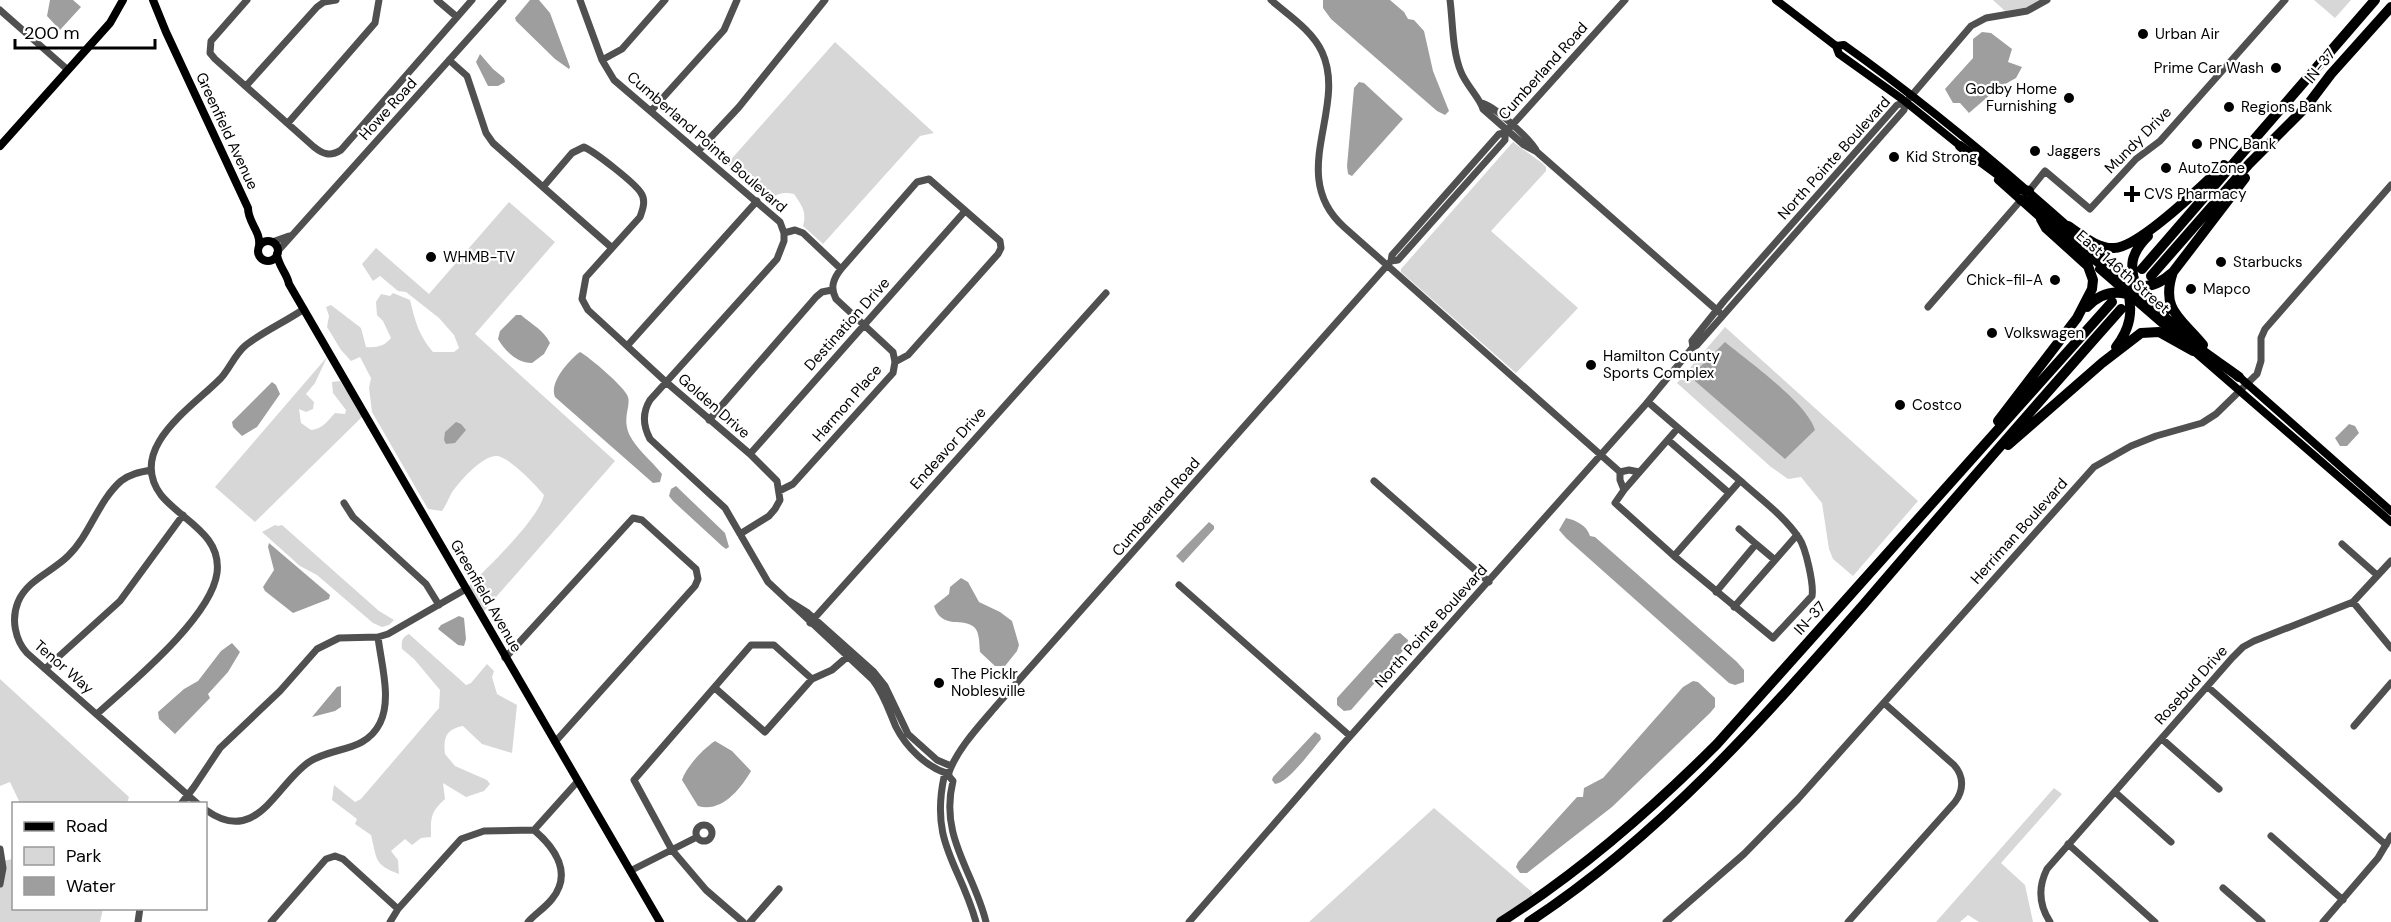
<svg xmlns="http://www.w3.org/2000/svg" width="2391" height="922" font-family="'DM Sans',sans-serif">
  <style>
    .green { fill: #d7d7d7 }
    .water { fill: #9e9e9e }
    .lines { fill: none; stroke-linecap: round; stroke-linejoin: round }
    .minor { stroke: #505050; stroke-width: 7 }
    .major { stroke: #000; stroke-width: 8 }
    .highway { stroke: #000; stroke-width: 10 }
    .poi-dot { fill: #000; stroke: #fff; stroke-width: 2 }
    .labels { text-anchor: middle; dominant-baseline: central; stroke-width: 4.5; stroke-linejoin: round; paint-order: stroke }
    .poi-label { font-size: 15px; fill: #000; stroke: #fff; text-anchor: start }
    .street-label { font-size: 15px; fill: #000; stroke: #fff }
  </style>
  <rect width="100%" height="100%" fill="#fff"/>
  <path class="green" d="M1993 0H2041L2029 7 2005 11Z
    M2314 0H2351L2335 18Z
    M835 42 934 133 920 136 823 244 803 226C807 212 802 206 794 194 783 192 777 193 769 201L727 164Z
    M1513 142 1542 163 1546 167V171L1491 231 1578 308 1516 373 1401 272V269Z
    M509 202 555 242 475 334 615 461 483 612 468 587C488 567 538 520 544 495 536 485 509 457 497 456 482 455 458 483 451 494 448 500 446 505 442 511L428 509 372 412 369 388 371 378 360 357 351 361 341 350 327 327 329 316 326 307 331 305 361 328 366 347C376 348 385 346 391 338L383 321 377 315 376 302 381 294 390 296 393 293 410 300C415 321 419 336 433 352H454L459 348 454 335 439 318 406 292 398 291 380 276 373 281 362 264 376 248 429 294Z
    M1725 327 1918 501 1853 576 1833 559 1829 549 1822 503 1801 477 1788 479 1771 467 1677 383Z
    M327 357 315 383 306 394 314 402 313 409 306 412 299 409 301 423 311 430C323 429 327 421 335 413L345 414 346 410 333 393 332 382 340 381 363 416 255 522 215 487Z
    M275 525 278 526 282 525 379 611 394 620 389 625 382 627 373 623 317 575 300 566 262 532Z
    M409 634 466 685 471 683 487 664 494 671 492 677 497 694 517 705 512 753 482 744 463 726C446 729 443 738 445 754L455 766 487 780 490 784 484 791 466 797 443 783 445 799C430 813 431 817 431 837L421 838 412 845 405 839 391 851 398 860 399 874C374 865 377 859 371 835L355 824 357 819 332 800 334 785 355 802 361 799 439 708 440 690 414 659 402 649C401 642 402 637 409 634Z
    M0 679 129 797 127 803H20L10 782 0 786Z
    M2054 788 2062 794 2001 863 2025 885 2033 922H1979L1968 915 1960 922H1936Z
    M1434 808 1533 893 1521 909 1498 922H1309Z
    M0 849 3 861 13 859 14 908 103 909 100 922H0Z"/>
  <path class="water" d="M50 0H73L81 7 60 30 47 16Z
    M530 0H539L550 13 570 67 569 69 555 59 516 21 515 18Z
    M1323 0H1390L1404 12 1408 19 1414 20 1424 31 1433 71 1449 111 1445 115 1437 111 1331 19 1323 8Z
    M1982 32 1991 33 2012 49 2008 62 2022 67 2016 78 1998 88 1969 113 1960 103H1953L1945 89 1973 58V39Z
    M480 54 493 69 504 78 505 82 498 86H488L476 62Z
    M1359 82 1364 83 1403 119 1352 176 1348 174 1347 166 1354 88Z
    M516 315H521C531 324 544 330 550 343L544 354 532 363C517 363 505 351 498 339L500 331Z
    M1725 342C1748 361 1807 403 1815 430L1785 459 1695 381 1697 370Z
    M580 352C588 356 626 388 628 397 631 407 622 417 629 434 637 450 651 460 662 474L660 482 653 483 555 397C549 383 568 361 580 352Z
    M272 382 276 385 280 394 257 427 242 436 233 427 232 422Z
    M456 422 461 424 466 430 455 443 446 444 444 440 445 432Z
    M2349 424 2355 426 2359 433 2347 446H2340L2335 438Z
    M676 486 725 533 729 547 726 549 722 546 673 501 669 496 671 489Z
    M1566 518C1575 520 1587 525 1590 536L1595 537 1737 662 1744 670V682L1735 685 1729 683 1566 538 1559 530Z
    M1209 522 1214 526V529L1183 563 1176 556Z
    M269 543 330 595 329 599 293 613 265 591 263 587 274 570 268 547Z
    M961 578 968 582 979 602 1000 612 1012 621 1019 645 1017 651 1005 666H995L980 652C979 645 980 634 975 628 964 616 942 631 934 606L949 594 950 587Z
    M459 616 464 618 466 639 464 646 458 645 438 629 441 625Z
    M1400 633 1408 640 1407 646 1351 710 1344 711 1337 705V698L1395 634Z
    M232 643 240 652 228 672 208 694 210 698 175 734 159 719 158 712 184 689 198 681 221 651Z
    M1693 681 1698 682 1715 698V707L1710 713 1612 807 1527 873H1520L1516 867 1518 862 1577 797H1583L1584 788 1603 778 1683 687Z
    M341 686V707L335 711 312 717 337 687Z
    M1315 732 1320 735 1321 739C1312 750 1288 783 1275 784L1272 780 1273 777Z
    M715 741 732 751 751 771C740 790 721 813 698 806L682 780C686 767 704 748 715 741Z"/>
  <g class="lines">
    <path class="minor" d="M247 0 211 41 210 53 215 59 314 147C323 154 330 157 341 150L472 0
      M437 0 457 17
      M580 0 602 60 614 80 780 222 784 233V241L777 259 650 400C642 413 643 426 650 439L725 508 768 582 873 680C884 694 889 711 896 727 906 747 927 768 949 774
      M1271 0C1288 15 1312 30 1322 52 1348 108 1286 175 1344 227L1620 472V480L1624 490
      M1450 0C1453 23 1452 50 1461 72 1466 85 1480 98 1483 109L1524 145 1537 152
      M0 10 68 70
      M449 60 467 76 486 133 493 143 611 247
      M602 60 622 49 665 0
      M246 86 317 7 324 2 336 0
      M1481 103C1493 104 1532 141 1537 152L1719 312
      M651 111 724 30 737 0
      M288 123 375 23 379 0
      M698 151 739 107 825 0
      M543 187 572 153 584 147C595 152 635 183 641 193 646 200 643 209 640 217L586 277 582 299 588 310 600 321 666 382 750 454 777 481 780 500 775 509 769 516 740 534
      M2029 191 2045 171 2090 209 2136 159 2160 141 2285 0
      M784 233 795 230 803 233 841 269
      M272 242 289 236
      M278 251 503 0
      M1391 261 1398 260 1505 140V133L1625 0
      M1928 307 2021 200
      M627 346 757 201
      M1693 347 1692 341 1724 301 1897 105 1906 102
      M1648 402C1679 429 1711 456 1743 483 1762 500 1785 517 1799 538 1806 548 1814 585 1812 596L1773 638 1674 556 1615 503 1624 490 1678 428
      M709 420 816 297 822 292 832 290
      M1668 440 1729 493
      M750 454 965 211
      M151 470C140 472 130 474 121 481 98 501 90 535 68 556 52 572 27 580 18 602 11 619 15 640 27 653L198 804
      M1620 472 1629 470 1639 472
      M1374 481 1489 582
      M779 491 793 484 893 373 895 362 893 352 836 299C830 288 833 279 841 269L917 182 929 179 1000 241 1001 248 998 254 908 355 895 362
      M344 503 353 517 426 584 439 605
      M1739 529 1756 544
      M2342 544 2377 575
      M1674 556 1740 481
      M1179 585 1350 736
      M1716 592 1756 544 1775 560
      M789 601 808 613 873 671 885 686 908 734 937 760 951 766
      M2353 602 2391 648
      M1734 607 1797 535
      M810 623 1106 293
      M505 658 633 518 642 520 696 569 698 579 695 586 555 742
      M45 669 120 601 183 515
      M2208 687 2386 845
      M715 688 765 732 812 679
      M97 714C130 684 211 618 217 573 222 534 181 520 161 495 126 448 193 407 221 378 230 368 235 354 246 345 264 331 285 322 304 309
      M2354 726 2391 683
      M2162 739 2219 789
      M948 775 953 781C939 837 974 872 986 922
      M2115 792 2171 842
      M181 804 194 787 220 748 280 691 317 649 339 638 378 637 388 634 466 589
      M206 810C257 847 276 784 309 762 333 746 365 753 380 723 392 699 381 663 378 637
      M696 833a8 8 0 1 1 16 0a8 8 0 1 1-16 0Z
      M534 830 578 781
      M2271 836 2343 900
      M2068 844 2155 922
      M0 849 3 868 0 884
      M630 871 697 837
      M2223 888 2262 922
      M138 922 140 908
      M271 922 326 859 335 856 343 859 398 909
      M390 922 398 909 461 839 484 831 534 830
      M528 922C535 914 545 908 552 899 573 873 555 848 534 830
      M743 922 706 890 672 850 634 780 751 645H774L812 679 832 670 847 657
      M750 922 779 889
      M976 922C960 864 930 844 944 777L948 775C956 750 980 725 997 705L1391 261 1392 255 1499 134 1505 133
      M1189 922 1345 742 1646 404 1693 347 1697 345 1904 110 1906 102 1971 26 1986 18 2027 11 2047 0
      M1666 922 1744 854 1798 799 2094 467 2131 446 2156 436 2202 423 2216 414 2257 374 2261 361V338L2265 329 2391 185
      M1848 922 1955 802C1964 790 1964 776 1954 765L1884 703
      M2050 922C2039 905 2038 887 2047 869L2232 658 2243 647 2254 641 2353 602 2391 561
      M2323 922 2378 858 2391 836"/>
    <path class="major" d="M153 0 166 32 248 208C248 223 261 231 259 246
      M1776 0 1836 46 1839 54 1902 99 1964 149
      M1836 46 1844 45C1924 102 1998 164 2071 229
      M0 146 110 23 123 0
      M1998 180 2044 221
      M258 251a10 10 0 1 1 20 0a10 10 0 1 1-20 0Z
      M2088 243 2125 276
      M277 254C278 266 287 273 289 284L660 922
      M2099 269 2391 522
      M2135 285 2166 312
      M2236 374 2391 511"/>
    <path class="highway" d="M1960 146 2018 189 2029 191
      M2021 200C2031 200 2041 211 2048 217 2068 235 2119 288 2145 286 2156 286 2165 279 2173 272L2245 178
      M2068 226C2082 235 2097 249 2114 248 2139 248 2204 184 2224 165
      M2142 269 2375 0
      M2173 272C2160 310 2181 318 2203 345
      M2151 276 2249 164 2306 107 2331 74 2391 7
      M2137 290C2129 266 2130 254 2148 236
      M2087 307C2127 265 2170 326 2200 349 2213 359 2226 367 2239 377
      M2116 347C2130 329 2134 311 2127 289
      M1998 421 2077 318 2092 289 2093 280 2088 266 2046 228 2041 219
      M2008 445 2102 363 2141 333 2159 332 2193 351
      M1501 922C1580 872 1651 810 1717 744L2112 302
      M1529 922C1660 836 1762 720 1864 604 1949 505 2034 407 2121 309"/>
  </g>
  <g class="poi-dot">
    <circle cx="2143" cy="34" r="6"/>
    <circle cx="2276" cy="68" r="6"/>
    <circle cx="2069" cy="98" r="6"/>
    <circle cx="2229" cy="107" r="6"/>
    <circle cx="2197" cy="144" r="6"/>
    <circle cx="2035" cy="151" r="6"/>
    <circle cx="1894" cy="157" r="6"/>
    <circle cx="2166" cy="168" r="6"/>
    <path d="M2129 185h6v6h6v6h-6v6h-6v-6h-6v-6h6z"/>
    <circle cx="431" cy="257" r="6"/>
    <circle cx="2221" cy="262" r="6"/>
    <circle cx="2055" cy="280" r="6"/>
    <circle cx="2191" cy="289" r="6"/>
    <circle cx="1992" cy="333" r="6"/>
    <circle cx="1591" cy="365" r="6"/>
    <circle cx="1900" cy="405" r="6"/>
    <circle cx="939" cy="683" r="6"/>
  </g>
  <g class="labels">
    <g class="poi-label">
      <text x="2155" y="34">Urban Air</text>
      <text x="2264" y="68" text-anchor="end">Prime Car Wash</text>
      <text x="2057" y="89" text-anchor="end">Godby Home<tspan x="2057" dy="17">Furnishing</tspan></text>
      <text x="2241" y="107">Regions Bank</text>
      <text x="2209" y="144">PNC Bank</text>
      <text x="2047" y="151">Jaggers</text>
      <text x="1906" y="157">Kid Strong</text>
      <text x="2178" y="168">AutoZone</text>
      <text x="2144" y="194">CVS Pharmacy</text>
      <text x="443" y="257">WHMB-TV</text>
      <text x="2233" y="262">Starbucks</text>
      <text x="2043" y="280" text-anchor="end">Chick-fil-A</text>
      <text x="2203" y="289">Mapco</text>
      <text x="2004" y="333">Volkswagen</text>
      <text x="1603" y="356">Hamilton County<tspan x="1603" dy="17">Sports Complex</tspan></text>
      <text x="1912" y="405">Costco</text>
      <text x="951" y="674">The Picklr<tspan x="951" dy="17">Noblesville</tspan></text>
    </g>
    <g class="street-label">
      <text transform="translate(2320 66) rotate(-51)">IN-37</text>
      <text transform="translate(1543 71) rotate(-48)">Cumberland Road</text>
      <text transform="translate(388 109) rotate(-48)">Howe Road</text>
      <text transform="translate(227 131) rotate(65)">Greenfield Avenue</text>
      <text transform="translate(2138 140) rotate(-45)">Mundy Drive</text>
      <text transform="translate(707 142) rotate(41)">Cumberland Pointe Boulevard</text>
      <text transform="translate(1834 158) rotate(-48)">North Pointe Boulevard</text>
      <text transform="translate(2123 272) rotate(41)">East 146th Street</text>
      <text transform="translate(847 324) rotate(-48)">Destination Drive</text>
      <text transform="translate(847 403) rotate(-49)">Harmon Place</text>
      <text transform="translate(714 406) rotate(41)">Golden Drive</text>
      <text transform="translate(948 448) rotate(-48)">Endeavor Drive</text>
      <text transform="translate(1156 507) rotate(-49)">Cumberland Road</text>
      <text transform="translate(2019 531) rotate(-48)">Herriman Boulevard</text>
      <text transform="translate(486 596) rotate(60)">Greenfield Avenue</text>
      <text transform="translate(1810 618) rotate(-48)">IN-37</text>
      <text transform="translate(1431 626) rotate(-48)">North Pointe Boulevard</text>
      <text transform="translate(64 667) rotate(41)">Tenor Way</text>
      <text transform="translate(2191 685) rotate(-48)">Rosebud Drive</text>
    </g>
  </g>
  <rect x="12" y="802" width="195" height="108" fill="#ffffff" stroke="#999999" stroke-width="1.5"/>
  <rect x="24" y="822" width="30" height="9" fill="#000000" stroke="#999999" stroke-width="1.5"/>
  <text x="66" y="832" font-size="18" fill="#000000">Road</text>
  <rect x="24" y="847" width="30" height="18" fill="#d7d7d7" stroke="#999999" stroke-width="1.5"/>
  <text x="66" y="862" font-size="18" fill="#000000">Park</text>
  <rect x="24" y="877" width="30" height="18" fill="#9e9e9e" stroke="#999999" stroke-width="1.5"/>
  <text x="66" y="892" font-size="18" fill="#000000">Water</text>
  <path d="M15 39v9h140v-9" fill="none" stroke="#000000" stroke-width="3"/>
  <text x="24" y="39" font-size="18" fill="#000000" stroke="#ffffff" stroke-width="4.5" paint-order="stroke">200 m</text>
</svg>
